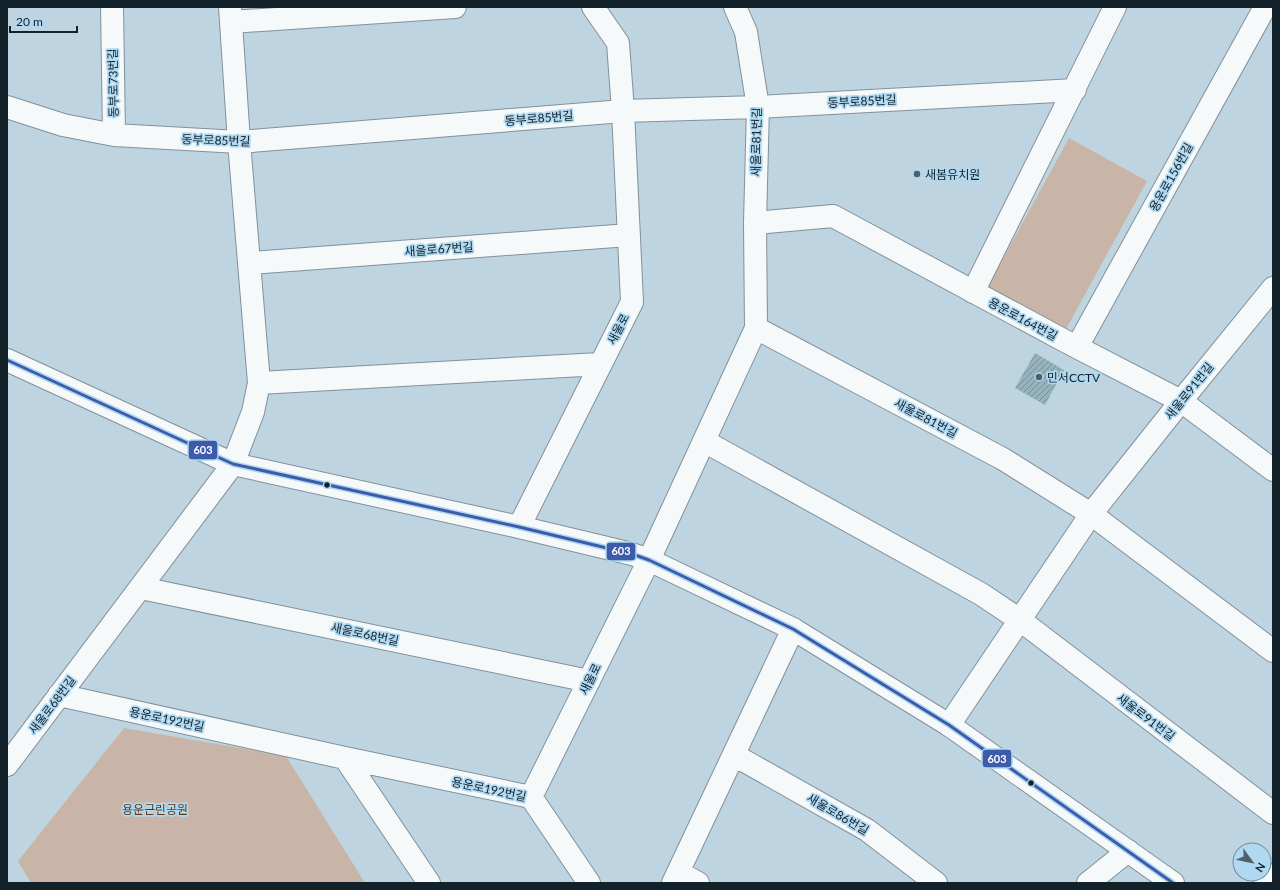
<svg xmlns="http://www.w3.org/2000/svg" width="1280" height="890" font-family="Lato,'Noto Sans KR',sans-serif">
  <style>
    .green { fill: #c8b5a7 }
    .building { fill: url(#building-hatch) }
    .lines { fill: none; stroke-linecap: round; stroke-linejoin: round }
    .street-casing { stroke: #81919b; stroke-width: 24 }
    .secondary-casing { stroke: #81919b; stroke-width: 24 }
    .street { stroke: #f5f9fa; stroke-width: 22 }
    .secondary { stroke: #f5f9fa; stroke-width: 22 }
    .bus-1-casing { stroke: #b0d8f0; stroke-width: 6 }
    .bus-1 { stroke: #3d5bab; stroke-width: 3 }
    .poi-dot { fill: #4f606a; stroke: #b0d8f0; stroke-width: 1.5 }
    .bus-dot { fill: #12212a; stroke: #b0d8f0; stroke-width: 1.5 }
    .labels { text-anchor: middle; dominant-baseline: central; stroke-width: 3.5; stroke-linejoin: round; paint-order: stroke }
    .street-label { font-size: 12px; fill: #12212a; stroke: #b0d8f0 }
    .poi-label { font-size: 12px; fill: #12212a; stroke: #b0d8f0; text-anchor: start }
    .park-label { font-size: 12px; fill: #623817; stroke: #b0d8f0 }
    .line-badge { stroke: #b0d8f0; stroke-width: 1.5 }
    .badge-label { font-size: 11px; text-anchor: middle; font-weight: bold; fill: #fff }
  </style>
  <defs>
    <pattern id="building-hatch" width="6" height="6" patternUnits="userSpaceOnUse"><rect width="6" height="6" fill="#96b2bd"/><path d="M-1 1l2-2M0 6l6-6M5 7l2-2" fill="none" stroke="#79909a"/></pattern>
  </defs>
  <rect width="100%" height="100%" fill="#bfd4e1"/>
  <path class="green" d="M1069 138 1147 181 1065 331 987 288Z
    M124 728 286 756 365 883H31L18 861Z"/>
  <path class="building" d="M1035 353 1064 370 1045 405 1015 388Z"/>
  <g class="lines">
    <g class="street-casing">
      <path id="street" d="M112 7 114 135
        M231 22 455 7
        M7 107 63 125 114 135 239 142 623 111 758 107 1075 90
        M755 223 833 216 1065 341 1181 401 1273 470
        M250 263 629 235
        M973 292 1115 7
        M756 328 1003 459 1091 514 1273 651
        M1077 347 1265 7
        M259 383 600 364
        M704 441 981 594 1020 620 1273 813
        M519 527 632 302 623 111 618 43 593 7
        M141 588 589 681
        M59 695 345 758 531 797 589 883
        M949 725 1091 514 1181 401 1273 288
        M734 755 867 830 936 883
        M345 758 429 883
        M7 765 233 464 253 412 259 383 239 142 230 7
        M531 797 649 560 756 328 755 223 758 107 746 32 735 7
        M678 872 698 883
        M673 883 793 629
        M1088 883 1128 851
        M1265 883 1273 875"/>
    </g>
    <g class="secondary-casing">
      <path id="secondary" d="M7 360 233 464 519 527 632 554 649 560 793 629 949 725 1173 883"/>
    </g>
    <use href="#street" class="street"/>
    <use href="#secondary" class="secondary"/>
    <g class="bus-1-casing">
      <path id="bus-1" d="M7 360 233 464 519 527 632 554 649 560 793 629 949 725 1173 883"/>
    </g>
    <use href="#bus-1" class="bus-1"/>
  </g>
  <g class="poi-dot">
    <circle cx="917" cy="174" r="4"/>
    <circle cx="1039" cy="377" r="4"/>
  </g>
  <g class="bus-dot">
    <circle cx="327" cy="485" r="3.5"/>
    <circle cx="1031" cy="783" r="3.5"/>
  </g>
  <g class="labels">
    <g class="street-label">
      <text transform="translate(113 83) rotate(-91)">동부로73번길</text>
      <text transform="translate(862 101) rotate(-3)">동부로85번길</text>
      <text transform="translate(539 118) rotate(-5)">동부로85번길</text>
      <text transform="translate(216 140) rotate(2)">동부로85번길</text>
      <text transform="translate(756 142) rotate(-89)">새울로81번길</text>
      <text transform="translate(1171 177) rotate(-61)">용운로156번길</text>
      <text transform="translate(439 249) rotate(-4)">새울로67번길</text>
      <text transform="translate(1023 319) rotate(28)">용운로164번길</text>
      <text transform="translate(618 329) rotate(-63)">새울로</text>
      <text transform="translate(1189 391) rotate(-51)">새울로91번길</text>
      <text transform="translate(926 418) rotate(28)">새울로81번길</text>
      <text transform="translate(365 634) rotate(12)">새울로68번길</text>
      <text transform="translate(590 679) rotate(-64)">새울로</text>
      <text transform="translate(52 705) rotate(-53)">새울로68번길</text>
      <text transform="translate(1146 717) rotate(37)">새울로91번길</text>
      <text transform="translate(167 719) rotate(12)">용운로192번길</text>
      <text transform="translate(489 789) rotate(12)">용운로192번길</text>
      <text transform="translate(838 814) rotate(30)">새울로86번길</text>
    </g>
    <g class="poi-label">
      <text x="925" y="174">새봄유치원</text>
      <text x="1047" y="377">민서CCTV</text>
    </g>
    <g class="park-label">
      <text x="155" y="809">용운근린공원</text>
    </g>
  </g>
  <g class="line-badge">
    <rect x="188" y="440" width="30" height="20" rx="4" fill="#3d5bab"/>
    <rect x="606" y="542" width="30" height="19" rx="4" fill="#3d5bab"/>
    <rect x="982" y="749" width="30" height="19" rx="4" fill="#3d5bab"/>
  </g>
  <g class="badge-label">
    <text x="203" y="454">603</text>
    <text x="621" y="555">603</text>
    <text x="997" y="763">603</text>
  </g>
  <rect width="1280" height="890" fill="none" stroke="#12212a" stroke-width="16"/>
  <g transform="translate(1252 862) rotate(123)"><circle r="19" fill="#b0d8f0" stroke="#718fa1"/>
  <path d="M0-3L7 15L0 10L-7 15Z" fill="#4f606a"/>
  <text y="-6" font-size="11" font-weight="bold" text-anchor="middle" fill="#12212a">N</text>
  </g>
  <path d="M10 26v6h67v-6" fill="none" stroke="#12212a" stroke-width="2"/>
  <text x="16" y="26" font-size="12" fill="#12212a" stroke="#b0d8f0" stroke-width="3" paint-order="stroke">20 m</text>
</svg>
